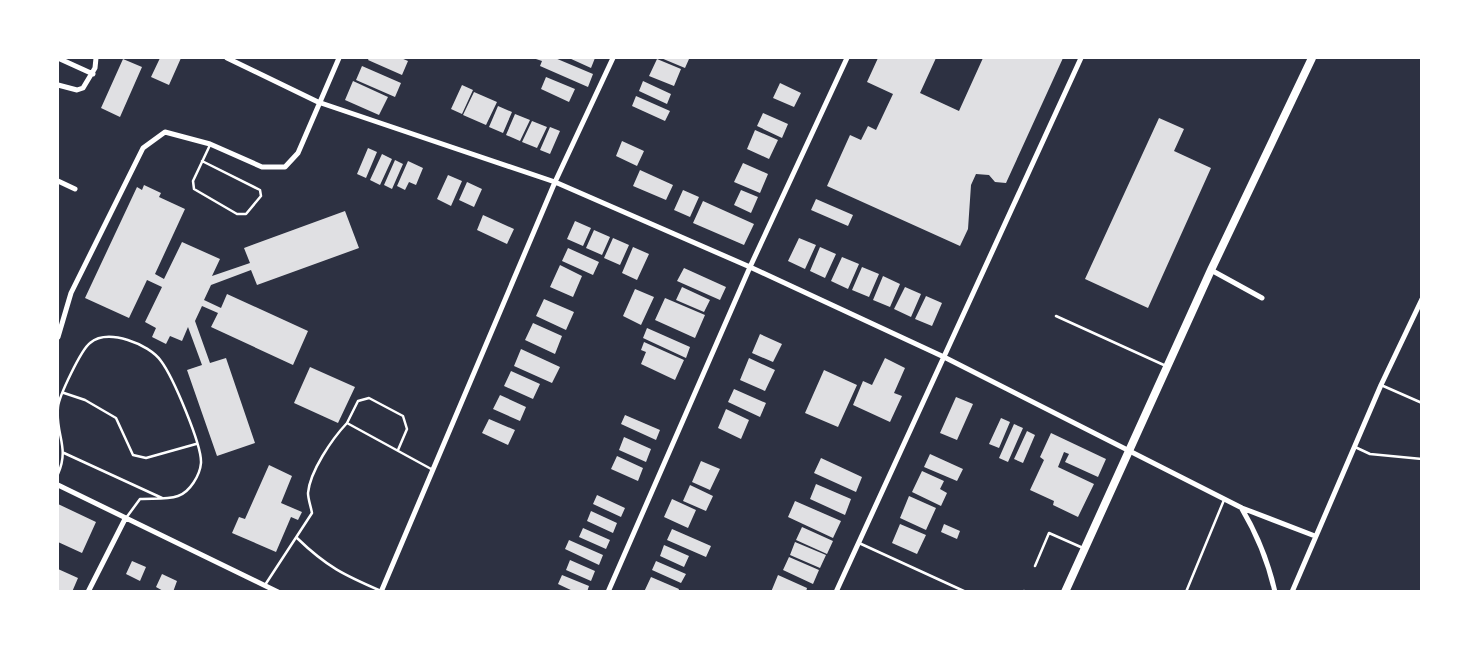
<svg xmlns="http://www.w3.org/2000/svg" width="1479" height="649" font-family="Signika,sans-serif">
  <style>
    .building { fill: #e0e0e3 }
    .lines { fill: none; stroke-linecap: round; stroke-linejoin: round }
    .service { stroke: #fff; stroke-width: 2.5 }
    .minor { stroke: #fff; stroke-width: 5 }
    .secondary { stroke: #fff; stroke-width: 8 }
  </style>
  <rect width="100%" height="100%" fill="#2d3142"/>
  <path class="building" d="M160 58H181L169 85 151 77Z
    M369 58H401L408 61 402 75 368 60Z
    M533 58H555L593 74 588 87 540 66 542 61Z
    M569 58H595L591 68Z
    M661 58H684L689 59 685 68Z
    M878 58H936L920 93 959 111 983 58H1063L1006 183 995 182 989 175 976 174 971 185 968 229 960 246 827 186 850 135 861 140 868 126 876 130 893 94 867 82Z
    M123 59 142 67 120 117 101 108Z
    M657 59 681 69 674 86 649 76Z
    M362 66 401 83 395 97 356 80Z
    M546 77 575 89 569 102 541 89Z
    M353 81 388 97 379 115 345 100Z
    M643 81 671 94 667 104 639 91Z
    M780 83 801 93 794 107 773 98Z
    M462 85 473 90 462 114 451 109Z
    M474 92 497 102 486 125 463 115Z
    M636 96 670 111 665 121 632 106Z
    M498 106 512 112 503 133 489 127Z
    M763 113 788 124 782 138 757 126Z
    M515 114 530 120 520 141 506 135Z
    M1159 118 1184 129 1174 151 1211 168 1148 308 1085 279Z
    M532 121 547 127 537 148 522 142Z
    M550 127 560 131 550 154 540 150Z
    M755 130 778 140 769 159 747 149Z
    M622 141 644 151 637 166 616 156Z
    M368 148 377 152 366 178 357 174Z
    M382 154 392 159 380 185 370 180Z
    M395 160 403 164 392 189 384 185Z
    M408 161 423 168 416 185 409 182 405 190 397 186Z
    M743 163 768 174 760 193 734 182Z
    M640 170 673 185 666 200 633 186Z
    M448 175 462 181 451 206 437 199Z
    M467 182 482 189 474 207 459 200Z
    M144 185 161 193 159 197 185 209 155 274 164 279 182 242 220 259 212 276 250 263 244 248 345 211 359 248 257 285 251 270 211 285 204 300 221 308 227 294 308 331 293 365 211 327 218 313 202 306 195 321 210 363 226 358 255 443 217 456 187 370 202 365 188 327 182 341 170 336 166 344 152 337 156 328 145 322 162 287 147 280 129 318 85 298 137 187 142 190Z
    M683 190 699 197 690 217 674 210Z
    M741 190 758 197 751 213 734 205Z
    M816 199 853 215 848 226 811 210Z
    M703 201 754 224 744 245 693 223Z
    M483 215 514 229 507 244 477 230Z
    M575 221 591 228 583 246 567 239Z
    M594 230 610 237 602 255 586 248Z
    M613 238 629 245 620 265 604 258Z
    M799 238 816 245 805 269 788 261Z
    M633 247 649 254 637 280 622 273Z
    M820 247 836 254 825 278 810 271Z
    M568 248 599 262 593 275 562 261Z
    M842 257 859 264 848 289 831 281Z
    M560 265 582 276 573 297 550 287Z
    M862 267 879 274 869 297 852 290Z
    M684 268 726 287 720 300 677 281Z
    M883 276 900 284 890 307 873 300Z
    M682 287 710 300 704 312 676 300Z
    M905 287 921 294 911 317 894 309Z
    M635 289 654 297 641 325 623 316Z
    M926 296 942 303 932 326 915 319Z
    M665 298 705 315 695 338 655 320Z
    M544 299 574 312 566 330 536 316Z
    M533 323 562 336 555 354 525 340Z
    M647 328 690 347 686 358 643 338Z
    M760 334 782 344 773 362 752 353Z
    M644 342 684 360 675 380 641 364 646 352 641 350Z
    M521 349 560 367 552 383 514 366Z
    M749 358 775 370 765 391 740 380Z
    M885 358 905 368 894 393 902 396 890 422 853 405 863 381 872 385Z
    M310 367 355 387 338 423 294 403Z
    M824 370 857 385 838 427 805 413Z
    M511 371 540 384 533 399 504 386Z
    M734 389 766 403 760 417 728 402Z
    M500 395 526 407 520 421 493 409Z
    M956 397 973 404 957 440 940 433Z
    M726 409 749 420 741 439 718 428Z
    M625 415 660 430 656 440 621 424Z
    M1001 418 1010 422 999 448 989 444Z
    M489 419 515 430 508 445 482 433Z
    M1014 424 1023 428 1008 462 999 458Z
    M1027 431 1035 435 1023 463 1014 459Z
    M1051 433 1106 459 1098 477 1065 462 1069 454 1064 452 1058 467 1094 484 1078 517 1053 505 1054 501 1030 490 1044 460 1040 457Z
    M624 437 651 449 646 462 619 450Z
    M930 454 963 469 957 481 924 467Z
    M617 456 643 468 638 481 611 469Z
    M821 458 862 477 856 492 814 473Z
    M701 461 720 469 710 490 692 482Z
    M269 465 292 476 281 503 302 512 298 520 291 517 276 552 232 533 239 517 245 519Z
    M922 471 944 481 940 489 947 493 941 506 912 492Z
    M816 484 851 499 845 515 810 499Z
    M690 485 713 496 706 511 683 501Z
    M597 495 625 508 621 517 593 504Z
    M909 496 936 508 926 530 900 518Z
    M672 499 696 510 688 528 664 517Z
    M795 501 841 521 833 538 788 517Z
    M58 504 96 522 82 553 58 542Z
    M591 511 617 523 613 533 587 521Z
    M900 524 926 535 917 554 892 543Z
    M944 524 960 531 957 539 941 532Z
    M802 527 833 541 827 554 796 540Z
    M583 528 610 540 606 549 579 537Z
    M672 529 711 546 706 557 667 540Z
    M569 540 603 555 599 565 565 549Z
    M795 542 826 555 820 568 790 555Z
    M664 545 689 556 684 567 660 556Z
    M789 557 819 570 813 584 783 570Z
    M570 560 595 571 591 581 566 570Z
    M132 561 146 567 140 581 126 574Z
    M656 561 686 574 681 583 652 570Z
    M58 569 78 578 72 592H58Z
    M162 574 177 581 173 592H165L156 587Z
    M562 575 589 586 587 592H575L558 584Z
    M778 575 807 588 806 592H771Z
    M651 577 679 589 678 592H644Z"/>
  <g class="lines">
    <path class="service" d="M202 161 260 190 261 196 246 214H237L194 189 193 181 210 145
      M1056 316 1166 366
      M1381 385 1422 403
      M64 393 85 400 116 418 133 455 146 458 196 444
      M347 423 358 401 369 398 403 416 407 429 398 450
      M1355 447 1370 454 1422 459
      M64 453 162 498
      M58 474C70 447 55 434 58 407 59 396 81 350 90 343 108 328 149 344 161 361 173 377 202 445 201 463 200 475 190 492 178 496 166 500 152 498 140 499L126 518
      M297 538C327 567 344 575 381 591
      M859 543 966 592
      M1035 566 1049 533 1083 548
      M265 585 312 513C311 507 308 499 308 493 310 471 332 439 347 423L433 470
      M1024 592V591
      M1186 592 1224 500"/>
    <path class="minor" d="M227 58 318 102 555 182 750 267 944 357 1242 508 1315 536
      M60 59 93 74
      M58 85 77 90 83 88 95 68 96 58
      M58 181 75 189
      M1211 270 1262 298
      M58 337 71 293 143 148 165 132 210 144 262 167H285L298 153 339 58
      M58 485 278 592
      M1242 509C1258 536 1268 561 1275 592
      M88 592 125 519
      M381 592 555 182 613 58
      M608 592 750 267 847 58
      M836 592 1081 58
      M1292 592 1381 385 1422 299"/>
    <path class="secondary" d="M1065 592 1211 270 1312 58"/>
  </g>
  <rect width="1479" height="649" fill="none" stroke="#ffffff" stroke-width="118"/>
</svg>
